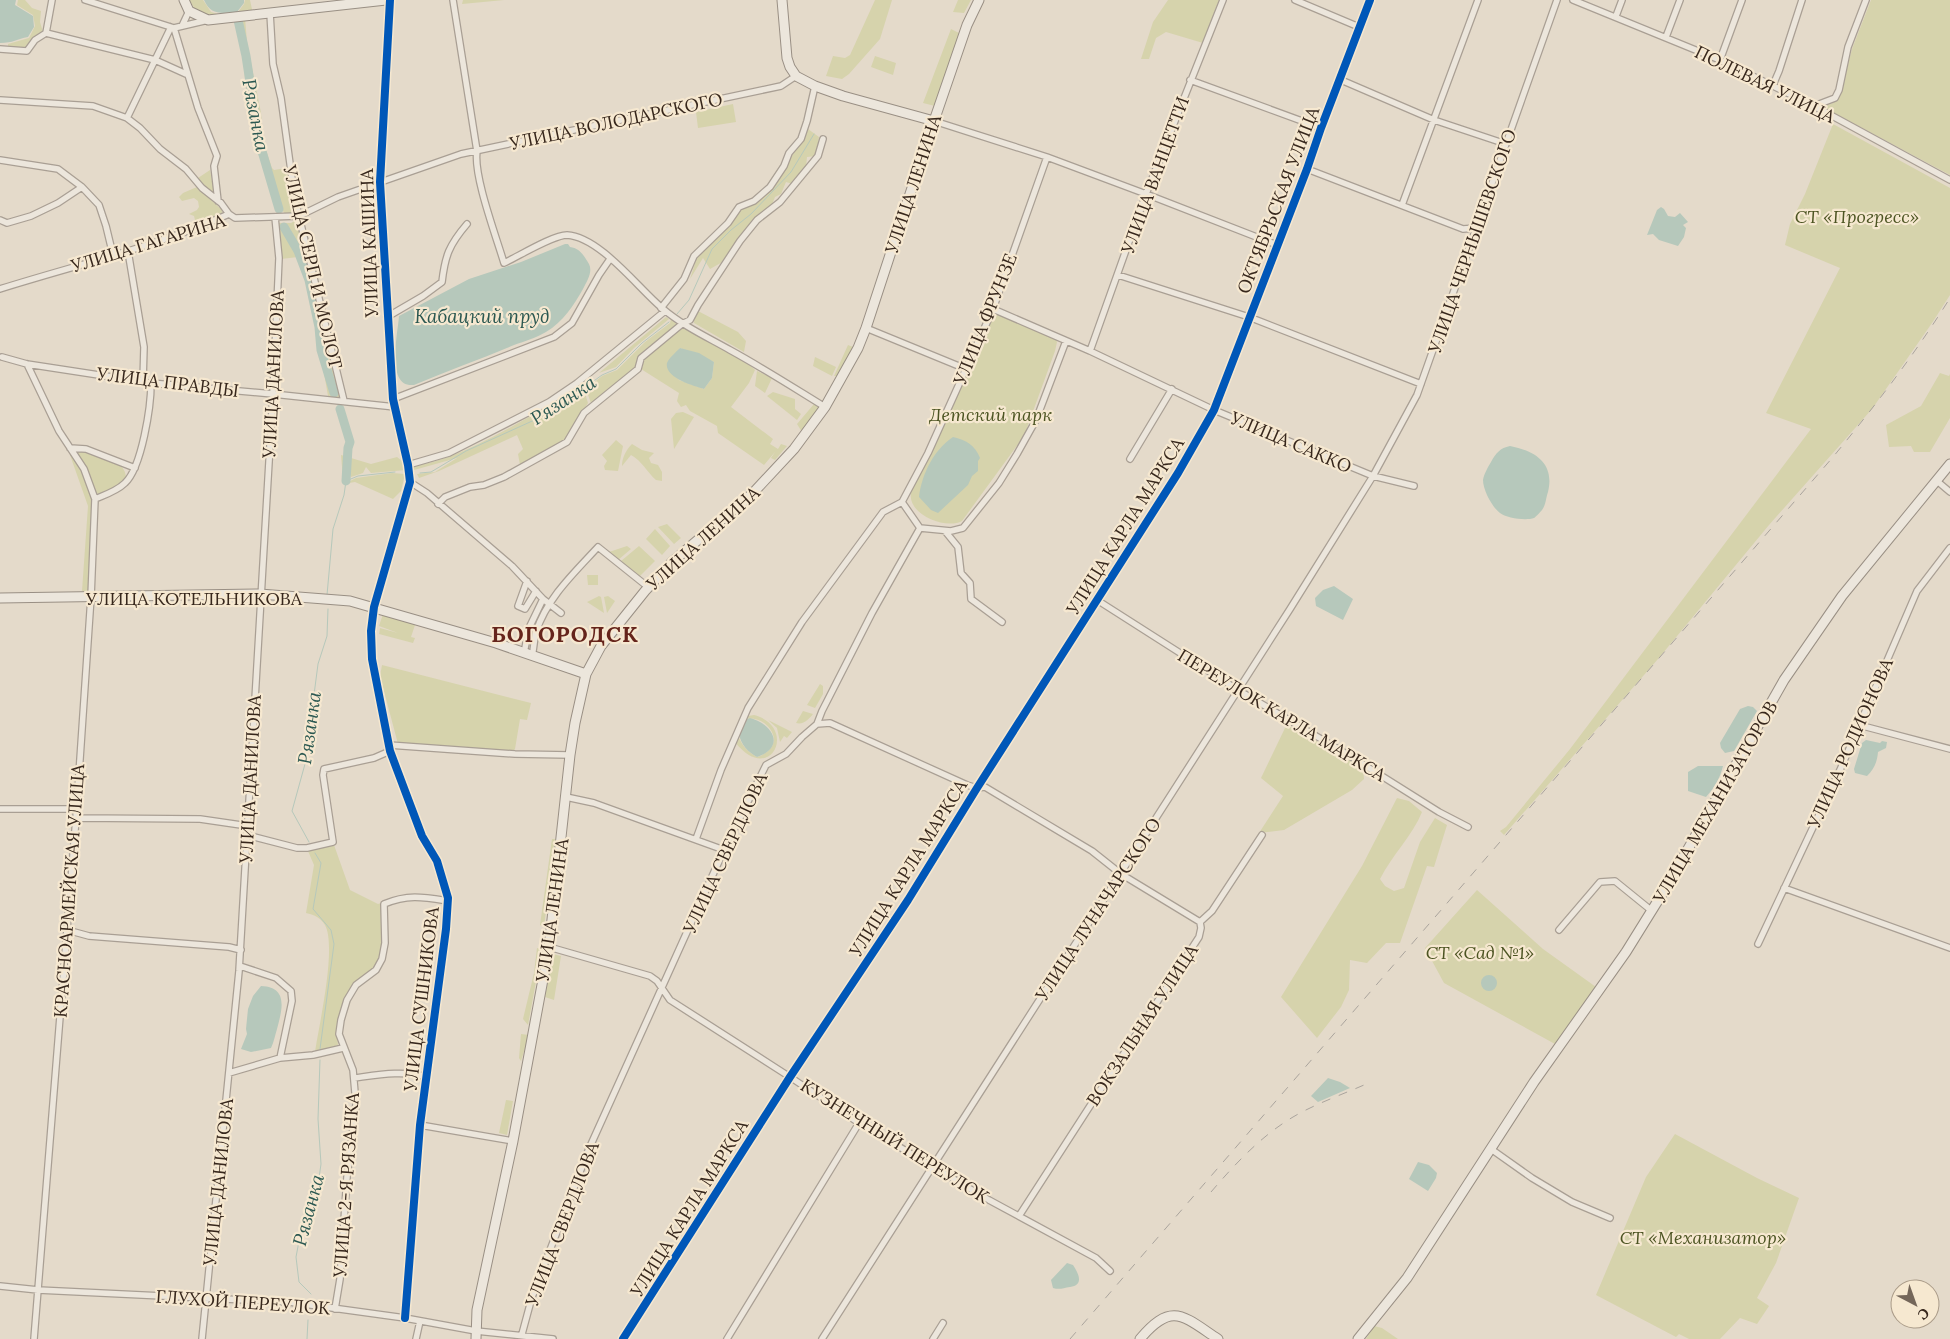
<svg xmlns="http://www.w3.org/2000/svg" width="1950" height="1339" font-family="Lora,serif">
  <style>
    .green { fill: #d6d3ac; fill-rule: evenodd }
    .water { fill: #b6c8bb }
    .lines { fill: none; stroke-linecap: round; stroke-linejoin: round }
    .stream { stroke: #b6c8bb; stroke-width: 1 }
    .river { stroke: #b6c8bb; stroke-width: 9 }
    .street-casing { stroke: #a99f94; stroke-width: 8 }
    .secondary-casing { stroke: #998f84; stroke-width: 11 }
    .street { stroke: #ece6dc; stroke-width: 5.5 }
    .secondary { stroke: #ece6dc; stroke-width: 9 }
    .rail { stroke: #aaa49d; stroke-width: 1; stroke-dasharray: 9 9; stroke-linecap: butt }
    .cycleway-casing { stroke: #f6e8d0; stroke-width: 11 }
    .cycleway { stroke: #0057b8; stroke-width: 8 }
    .labels { text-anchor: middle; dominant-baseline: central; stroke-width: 4.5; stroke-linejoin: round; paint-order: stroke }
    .street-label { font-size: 18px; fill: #37271c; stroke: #f6e8d0 }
    .park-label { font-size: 18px; font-style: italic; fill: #4c5422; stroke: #f6e8d0 }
    .water-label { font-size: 19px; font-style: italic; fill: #2b5851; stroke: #f6e8d0 }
    .district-label { font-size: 22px; font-weight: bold; letter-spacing: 1px; fill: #65241b; stroke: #f6e8d0 }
  </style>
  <rect width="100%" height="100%" fill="#e4daca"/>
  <path class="green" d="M18 0H25L32 8 41 11 40 22 43 32 33 38 26 48 8 47V44L29 38 35 26 33 15 17 5Z
    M189 0H203L211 12 221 15 198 14Z
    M245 0H250L253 14 239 15 238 12 244 4Z
    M463 0H504L462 4Z
    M875 0H892L880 39 849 74 842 79 826 76 833 56 845 58 850 55Z
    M958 0H971L964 13 953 12Z
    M1168 0H1219L1203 43 1166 32 1156 38 1149 59H1141L1153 22Z
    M1871 0H1950V175L1823 107 1833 103 1840 95 1852 49Z
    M245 18 247 42 261 113 264 144 272 168 274 170 287 168 290 191 295 215 285 214 280 207 270 180 267 165 259 156 254 136 246 89 242 48 235 21Z
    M951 29 959 33 935 106 923 103Z
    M875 56 896 63 893 75 871 67Z
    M733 104 736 122 698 128 696 112Z
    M1833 124 1950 188V295L1932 323 1872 409 1769 525 1658 659 1504 835 1500 831 1506 827 1570 749 1811 429 1766 413 1840 268 1785 245 1790 224 1805 194Z
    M808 129 819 137 816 156 807 157 806 167 793 184 786 182 781 194 775 197 771 207 742 234 726 260 710 269 703 258 690 279 697 257 740 210 754 203 783 171Z
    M210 170 215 198 198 178Z
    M197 187 222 210V213L199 225 196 224 194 216 189 214 197 210 199 207 198 201 194 198 182 201 179 197 183 193Z
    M296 220 314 286 341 398 328 396 316 327 314 301 311 300 300 259 298 257 281 259 280 226 278 223H291Z
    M698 311 738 332 746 341 744 352 694 323V319Z
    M996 313 1056 339 1057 342 1055 351 1024 436 962 521C945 530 907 514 911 493L992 316Z
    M666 317 669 319 634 348 616 367 599 373Z
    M671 319 678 324 640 358 635 368 592 406 586 389 602 376 617 370 645 342 670 323Z
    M682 327 683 329 685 328 746 362 755 370 749 383 731 407 773 439 770 444 778 449 781 444 787 446 775 460 771 458 775 452 764 465 718 433 717 426 690 411 686 405 681 407 677 401 679 393 641 369 643 366V360ZM680 348 714 362 712 378 704 389 679 380 667 364Z
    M848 345 853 347 838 376H834Z
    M815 357 836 367 832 376 813 366Z
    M757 371 772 378 765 393 755 386Z
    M1940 373 1949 376 1950 374V418L1930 452H1914L1911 446 1889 447 1886 425 1921 406Z
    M578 389 577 395 584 390 588 403 566 439 556 447 520 465 518 454 523 449 517 435 439 471 419 478 417 474 435 472 457 458 414 470 411 466C451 463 506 430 541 410 553 403 565 395 578 389Z
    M773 392 795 399V409L801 414 797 420 767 396Z
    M814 404 821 407 802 432 797 424Z
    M683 412 694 417 674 449 671 419 676 413Z
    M616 440 623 446 618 471 605 470 604 466 607 461 602 455Z
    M632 444 642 450 654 453 649 458 651 463 658 465 662 472V481L656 480C647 472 642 461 631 455L622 466C622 458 626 450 632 444Z
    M80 451H86C101 457 127 460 126 479L114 489 100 495 93 491 84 463 75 452Z
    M70 455H72L83 470 94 501 90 592 82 591 88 506Z
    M341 455 371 464 397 457 402 461 406 470 371 473 366 467 363 473 351 477 348 467 347 469 346 478 343 479Z
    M392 473 405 474 401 491 393 499 355 482 349 483 348 482 356 478Z
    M667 524 681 538 674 544 658 527Z
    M655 529 670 546 662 555 646 539Z
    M627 546 631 549 618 560 609 552Z
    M639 546 655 561 639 577 621 561Z
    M587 575H598V585H588Z
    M599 596 601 597 604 613 587 602Z
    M608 596 615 601 607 613 604 597Z
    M383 614 415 625 411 637 415 638 413 643 379 634 380 628 398 633 379 626Z
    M382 665 531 703 527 720 520 719 515 749 511 753 398 744 380 676Z
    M820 684 823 686V694L815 708 807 705Z
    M803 711 813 714C809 719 804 725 796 723Z
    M754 715C799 727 770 787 735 742L738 735C742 746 748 752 757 757 790 746 768 714 745 719L748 716Z
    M768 720 792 732 787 738 784 736 780 742 777 728Z
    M1292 727 1363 768 1364 779 1352 790 1284 830 1259 833 1283 796 1261 778 1285 728Z
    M1397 798 1409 801 1422 812C1413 835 1392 855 1380 879L1385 886 1394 891 1404 888 1420 842 1435 818 1447 825 1434 867 1427 866 1400 943H1386L1367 963 1350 960 1349 990 1341 1007 1317 1038 1281 997 1362 866Z
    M552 839H555L544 927 540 925Z
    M334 845 350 890 378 904 381 903C382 921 386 943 378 960 374 970 365 974 357 981 341 996 335 1024 338 1045L315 1052C319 1025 337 947 325 925 320 917 314 915 306 913L314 865 308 851Z
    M1477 890 1543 949 1596 987 1555 1044 1444 983 1425 948Z
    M537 948 542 949 528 1025 523 1019 534 973Z
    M553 954 561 956 554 1000 545 997Z
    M521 1034 529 1035 521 1061 519 1058Z
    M506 1100 513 1101 507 1135 499 1133Z
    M1675 1134 1757 1178 1799 1198 1776 1263 1757 1298 1769 1306 1757 1324 1740 1318 1720 1339H1689L1679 1334 1676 1337 1596 1295 1646 1177Z
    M1374 1326 1382 1328 1398 1339H1366Z"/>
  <path class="water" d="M0 0H16L15 5 33 16 34 27 28 37C17 39 13 43 0 43Z
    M204 0H244V3L237 12C222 13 211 16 204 0Z
    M1661 207 1664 209 1668 216 1675 217 1680 213 1688 222 1683 225 1686 228 1684 237 1678 246 1659 240 1653 234 1647 235 1657 210Z
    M565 244H568L570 247C580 248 584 256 589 264 593 272 587 281 583 289 574 305 563 322 546 332 536 338 525 341 514 345 481 359 447 371 414 385 385 388 398 333 399 316L469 279 521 262Z
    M680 348 699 353 714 362 712 378 704 389C694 386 664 378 667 363 669 358 676 352 680 348Z
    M953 437C966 440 975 445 980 458L978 461V471L972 476 968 485 938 513 931 510 919 497C922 473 934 450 953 437Z
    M1510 446C1535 451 1555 463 1548 492 1546 497 1546 505 1542 510 1540 512 1536 517 1534 518 1526 521 1506 518 1500 513 1492 507 1483 490 1483 480 1484 474 1488 467 1491 462 1496 453 1500 448 1510 446Z
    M1334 586 1353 599 1343 620 1316 606 1315 598 1323 590Z
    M1748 706 1753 707 1757 711 1734 751 1725 753 1721 748 1720 743 1740 709Z
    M750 718C773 724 786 747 757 757 748 752 741 745 739 734L745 720Z
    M1866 740 1880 743 1882 741 1887 742 1886 748 1878 752C1877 763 1874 769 1867 776L1855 773 1854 769 1862 743Z
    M1698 766H1723C1720 778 1715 787 1706 797L1688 791V772Z
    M1481 983a8 8 0 1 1 16 0a8 8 0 1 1-16 0Z
    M261 986C289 987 282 1010 277 1029 275 1035 274 1042 271 1048L251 1052 241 1049 247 1034 246 1029 248 1009 253 996Z
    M1328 1078 1340 1082 1350 1088 1318 1102 1311 1096Z
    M1418 1162 1429 1165 1437 1173 1436 1178 1428 1191 1409 1179Z
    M1067 1263 1073 1265C1079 1274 1084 1285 1070 1287 1063 1288 1060 1290 1053 1288L1051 1280Z"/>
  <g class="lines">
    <path class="stream" d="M677 314 689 300 712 249 731 230 751 214 791 172 814 134
      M420 473 431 472 466 451 550 413 602 375 616 369 642 343 669 322
      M327 595 333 529 344 495 346 481 358 476 395 472
      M309 842 292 811 305 764 318 664 327 636 328 609
      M315 853 321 863 313 909 331 930 334 944 320 1049
      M311 1294 299 1282 296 1257 303 1220 318 1185 321 1164 318 1119 320 1060
      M307 1339 308 1320"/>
    <path class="river" d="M238 20 246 56 259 141 279 209
      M284 227 298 251 309 280 319 327 321 350 334 393
      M340 409 350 442 348 448 346 481"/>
    <g class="street-casing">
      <path id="street" d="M52 0 46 33 155 60 186 74
        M85 0 174 28 208 20
        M390 0 380 182 393 399 408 465 410 482 374 607 371 631 372 659 390 751 422 836 437 861 448 898 446 929 420 1125 405 1318
        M453 0 477 151C473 175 496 236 504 263 519 256 553 235 567 235 600 237 638 288 662 308 683 326 707 337 730 350 763 368 794 388 825 407
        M1295 0 1359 27
        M1573 0 1720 60 1814 106 1950 180
        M270 13 273 64 281 98 295 200 344 401
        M1616 16 1622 0
        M182 26 189 11
        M174 28 198 108 217 156 214 166 218 201
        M1666 37 1680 0
        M0 49 27 51 35 40 46 33
        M1720 60 1742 0
        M1190 80 1321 128
        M1341 80 1434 120 1506 144
        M1773 85 1779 71 1802 0
        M0 100 93 106 127 118 140 128 160 149 186 169 202 188 221 203 229 214
        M1814 106 1835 98 1839 90 1848 47 1866 0
        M127 118 171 27
        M934 121 1047 157 1146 194 1277 245
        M0 160 58 169 82 187 99 205 106 226 113 255
        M1307 169 1463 229 1476 228
        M1402 205 1478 0
        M0 220 7 223 31 216 58 203 82 187
        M128 251 144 347 143 381
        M1118 275 1249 317 1421 384
        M0 289C76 265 156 247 229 214L235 218 299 216 338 197 461 154 781 86 796 76
        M993 309 1090 351 1214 410 1373 476 1414 486
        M387 317 423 296 442 282C445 256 449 245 467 224
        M866 328 966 369
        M1090 351 1146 194 1223 0
        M2 357 27 364 151 383 273 394 395 407
        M27 364 59 431 84 469 95 499 91 597 76 818 34 1339
        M393 399 554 337 572 323 599 275 610 259
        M70 448 86 449 135 468
        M1130 459 1172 389
        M408 465 449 453 549 402 577 383 665 311 661 308 684 279 694 256 728 223 739 207 754 201 770 187 784 166 789 153 801 139 807 121 815 86
        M1937 481 1950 492
        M410 482 427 493 512 566 543 599 561 613
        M95 499C105 495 117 491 125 483 142 467 151 406 151 383
        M902 502 928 453 993 309 1047 157
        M902 502 920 528
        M438 504 445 497 470 487 484 485 504 477 567 442 584 413 638 369 641 358 682 324 690 320 698 305 740 241 757 220 780 202 818 156 823 139
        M920 528 951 531 963 528 999 483 1017 454 1036 420 1066 341
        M945 531 958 547 961 573 970 583 971 599 1002 622
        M527 581 518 606 525 609 536 591
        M1097 600 1238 690 1350 756 1439 812 1468 827
        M524 653 529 628 543 599
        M532 656C534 648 534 640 536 632 547 598 574 573 598 547L648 587
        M817 724 830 723 967 785 977 788 985 787 1092 851 1121 874 1200 922
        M1859 725 1950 749
        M389 745 515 754 570 755
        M566 797 594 803 724 850
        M0 809H76
        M76 818 200 819 248 826
        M247 835 297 848H307L333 842 323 775 324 769 374 758 390 751
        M696 839 721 770 748 708 802 622 883 512 902 502
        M1784 888 1950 948
        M67 930 89 936 229 947 241 950
        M1559 930 1600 882 1615 881 1652 911
        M1758 944 1840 770 1917 591 1950 548
        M549 947 650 976 657 981 670 1000 790 1077 859 1123 989 1200 1096 1258 1110 1271
        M240 966 276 978 291 991 292 1001 280 1058
        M229 1073 280 1058 313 1055 343 1048
        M354 1078C377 1075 403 1070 427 1077
        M420 1125 513 1141
        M1491 1149 1532 1178 1572 1202 1610 1218
        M1019 1216 1199 937 1201 928 1200 922 1212 911 1262 835
        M0 1286 38 1290 289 1302 405 1318 476 1331 553 1339
        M335 1309 340 1279 347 1177 356 1104 353 1070 339 1034 341 1020 347 1000 356 985 376 970 382 959 385 943 384 904C408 894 423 897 448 901
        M522 1334 532 1297 588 1151 724 850 766 765 786 754 802 737 817 724 822 711 872 613 920 528
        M202 1339 239 971 273 394 279 258 275 217
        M416 1339 420 1321
        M623 1339 790 1077 908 900 977 788 1178 473 1214 410 1307 169 1321 128 1370 0
        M727 1339 859 1123
        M822 1339 1290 609 1373 476 1417 395 1557 0
        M933 1339 943 1323"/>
    </g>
    <g class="secondary-casing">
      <path id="secondary" d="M184 0 189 11 208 20 386 0
        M782 0 787 58 790 67 796 76 815 86 843 96 934 121
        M0 598 260 594 350 601 496 643 586 674
        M476 1339 477 1310 513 1141 549 947 570 755 575 723 586 674 601 646 645 591 672 562 752 494 794 449 825 407 858 348 866 328 934 121 967 25 979 0
        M1140 1339C1172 1301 1183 1316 1218 1339
        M1358 1339 1407 1278 1534 1082 1626 952 1667 886 1784 680 1842 596 1950 464"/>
    </g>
    <use href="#street" class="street"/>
    <use href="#secondary" class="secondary"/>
    <path class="rail" d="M1211 1192C1235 1164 1261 1136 1293 1117 1315 1104 1341 1095 1364 1085
      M1070 1339 1833 457C1875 406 1915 354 1950 298"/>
    <g class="cycleway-casing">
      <path id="cycleway" d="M390 0 380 182 393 399 408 465 410 482 374 607 371 631 372 659 390 751 422 836 437 861 448 898 446 929 420 1125 405 1318
        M623 1339 790 1077 908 900 977 788 1178 473 1214 410 1307 169 1321 128 1370 0"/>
    </g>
    <use href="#cycleway" class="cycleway"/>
  </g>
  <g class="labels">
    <g class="street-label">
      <text transform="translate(1765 84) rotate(26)">ПОЛЕВАЯ УЛИЦА</text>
      <text transform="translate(616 121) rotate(-12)">УЛИЦА ВОЛОДАРСКОГО</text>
      <text transform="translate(1155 175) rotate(-70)">УЛИЦА ВАНЦЕТТИ</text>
      <text transform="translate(913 184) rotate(-72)">УЛИЦА ЛЕНИНА</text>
      <text transform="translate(1278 200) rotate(-69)">ОКТЯБРЬСКАЯ УЛИЦА</text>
      <text transform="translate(1472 241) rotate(-71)">УЛИЦА ЧЕРНЫШЕВСКОГО</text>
      <text transform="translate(148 243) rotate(-17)">УЛИЦА ГАГАРИНА</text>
      <text transform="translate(369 243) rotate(-92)">УЛИЦА КАШИНА</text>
      <text transform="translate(313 267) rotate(77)">УЛИЦА СЕРП И МОЛОТ</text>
      <text transform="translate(985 319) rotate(-68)">УЛИЦА ФРУНЗЕ</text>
      <text transform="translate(273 374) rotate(-87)">УЛИЦА ДАНИЛОВА</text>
      <text transform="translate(168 382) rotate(7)">УЛИЦА ПРАВДЫ</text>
      <text transform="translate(1291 442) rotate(23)">УЛИЦА САККО</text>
      <text transform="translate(1125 526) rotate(-58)">УЛИЦА КАРЛА МАРКСА</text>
      <text transform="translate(703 538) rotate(-42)">УЛИЦА ЛЕНИНА</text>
      <text x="194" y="598">УЛИЦА КОТЕЛЬНИКОВА</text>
      <text transform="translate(1282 715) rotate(31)">ПЕРЕУЛОК КАРЛА МАРКСА</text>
      <text transform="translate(1850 743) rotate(-66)">УЛИЦА РОДИОНОВА</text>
      <text transform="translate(250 779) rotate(-87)">УЛИЦА ДАНИЛОВА</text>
      <text transform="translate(1715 802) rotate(-60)">УЛИЦА МЕХАНИЗАТОРОВ</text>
      <text transform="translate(725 853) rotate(-65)">УЛИЦА СВЕРДЛОВА</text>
      <text transform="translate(908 868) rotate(-58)">УЛИЦА КАРЛА МАРКСА</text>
      <text transform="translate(69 891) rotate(-86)">КРАСНОАРМЕЙСКАЯ УЛИЦА</text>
      <text transform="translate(1098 909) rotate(-57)">УЛИЦА ЛУНАЧАРСКОГО</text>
      <text transform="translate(552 910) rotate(-82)">УЛИЦА ЛЕНИНА</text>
      <text transform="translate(421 999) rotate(-83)">УЛИЦА СУШНИКОВА</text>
      <text transform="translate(1142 1025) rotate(-57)">ВОКЗАЛЬНАЯ УЛИЦА</text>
      <text transform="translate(895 1141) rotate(32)">КУЗНЕЧНЫЙ ПЕРЕУЛОК</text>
      <text transform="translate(218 1182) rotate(-84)">УЛИЦА ДАНИЛОВА</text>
      <text transform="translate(346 1185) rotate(-86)">УЛИЦА 2-Я РЯЗАНКА</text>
      <text transform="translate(689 1208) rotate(-58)">УЛИЦА КАРЛА МАРКСА</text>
      <text transform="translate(562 1224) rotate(-69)">УЛИЦА СВЕРДЛОВА</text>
      <text transform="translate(243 1302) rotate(4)">ГЛУХОЙ ПЕРЕУЛОК</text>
    </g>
    <g class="park-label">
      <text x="1857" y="216">СТ «Прогресс»</text>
      <text x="991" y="414">Детский парк</text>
      <text x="1480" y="952">СТ «Сад №1»</text>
      <text x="1703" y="1237">СТ «Механизатор»</text>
    </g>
    <g class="water-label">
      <text transform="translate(256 115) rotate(79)">Рязанка</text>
      <text x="482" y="316">Кабацкий пруд</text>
      <text transform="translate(563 400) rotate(-33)">Рязанка</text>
      <text transform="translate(309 728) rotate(-82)">Рязанка</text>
      <text transform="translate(308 1210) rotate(-75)">Рязанка</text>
    </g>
    <g class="district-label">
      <text x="565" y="634">БОГОРОДСК</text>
    </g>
  </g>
  <g transform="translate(1915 1304) rotate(139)"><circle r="24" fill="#f6e8d0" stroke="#aa9b88"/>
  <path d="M0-4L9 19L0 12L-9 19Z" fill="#746659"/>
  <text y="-8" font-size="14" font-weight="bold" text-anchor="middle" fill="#37271c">С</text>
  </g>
</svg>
